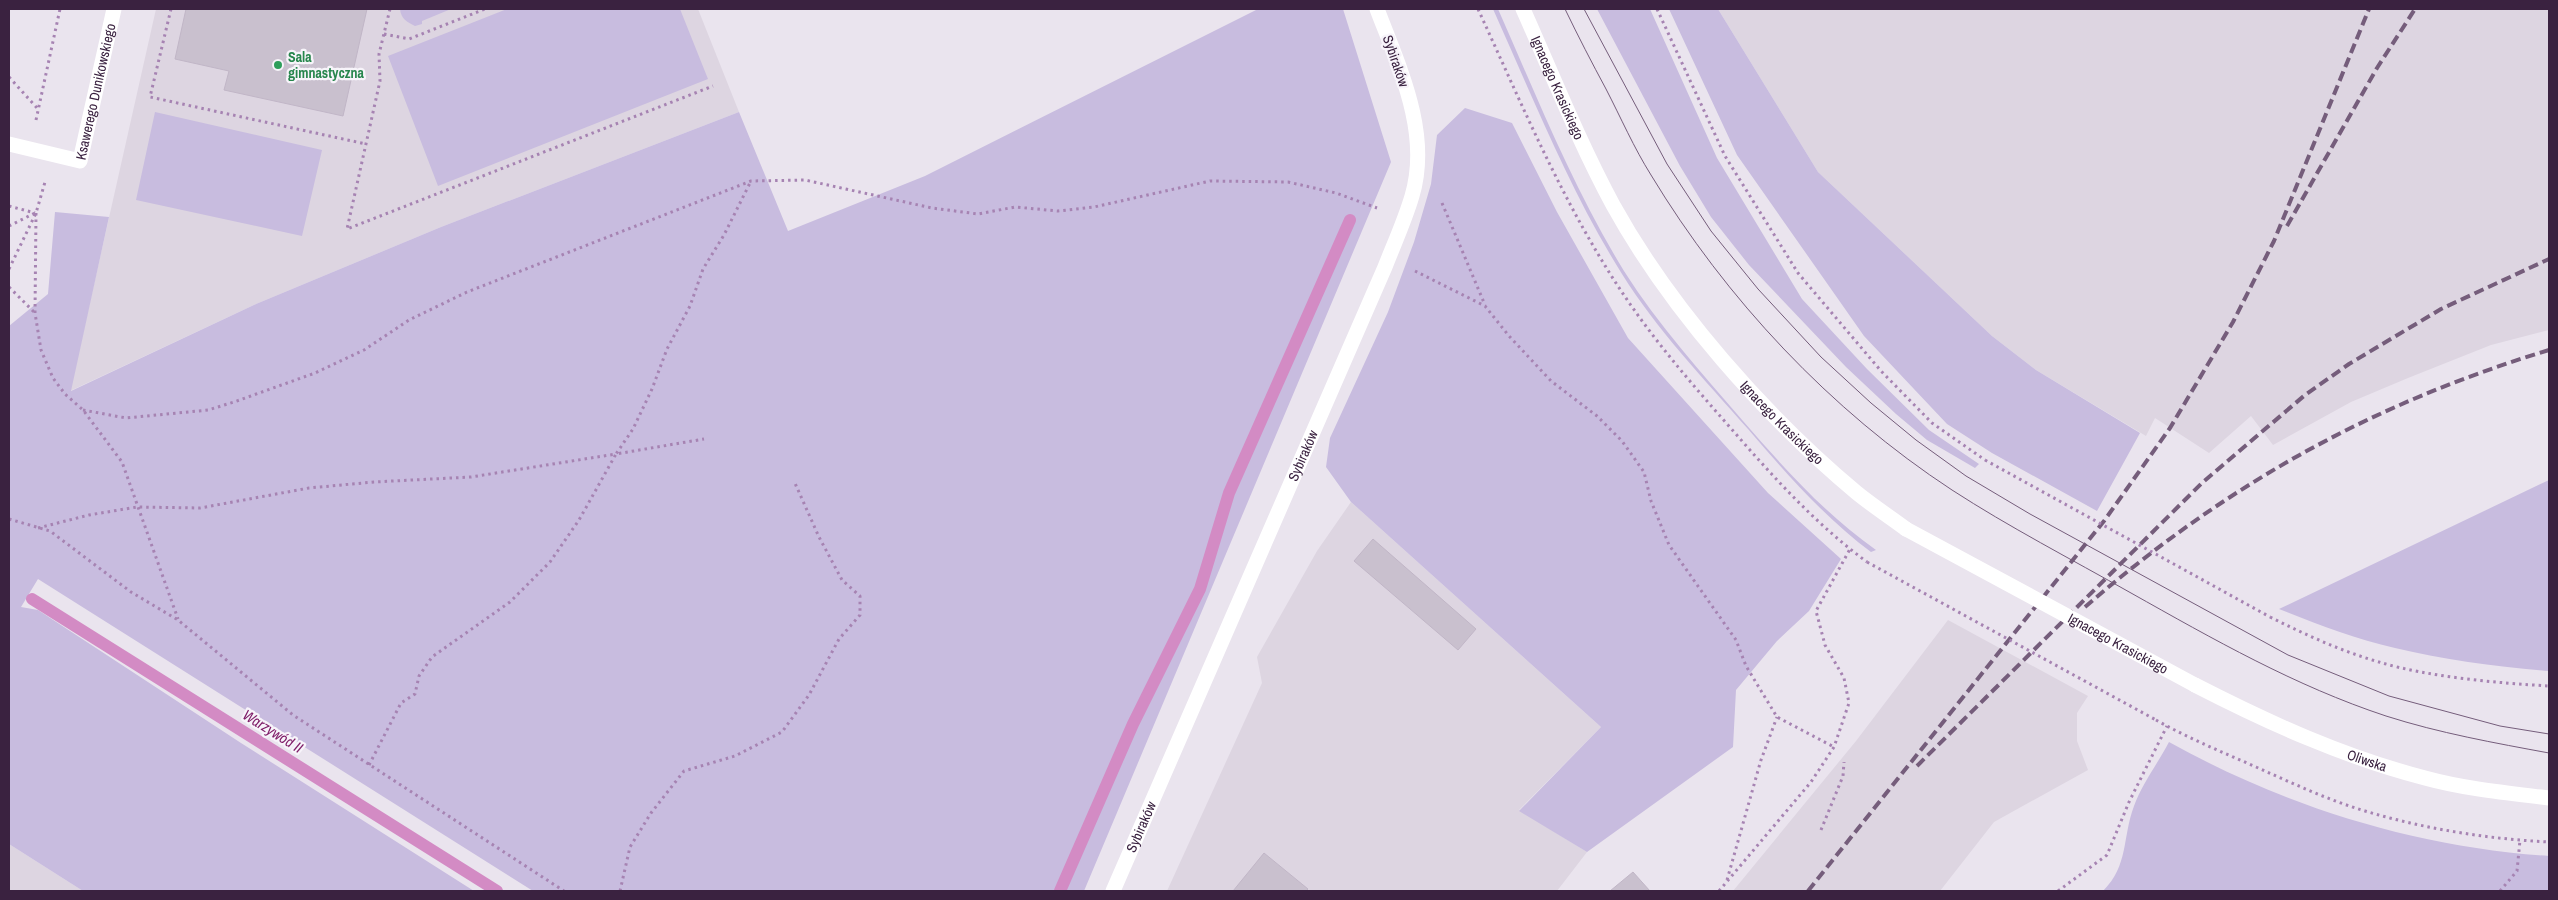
<svg xmlns="http://www.w3.org/2000/svg" width="2558" height="900" font-family="'Archivo Narrow',sans-serif">
  <style>
    .built { fill: #ddd5e1 }
    .green { fill: #c8bcdf }
    .lines { fill: none; stroke-linecap: round; stroke-linejoin: round }
    .stream { stroke: #d38bc4; stroke-width: 12 }
    .building { fill: #c9c0ce; stroke: #c1b6c7 }
    .path { stroke: #a683b2; stroke-width: 3; stroke-dasharray: 2.5 4; stroke-linecap: butt }
    .minor { stroke: #fff; stroke-width: 15 }
    .tram { stroke: #755d7b; stroke-width: 1 }
    .rail { stroke: #755d7b; stroke-width: 4; stroke-dasharray: 10 5; stroke-linecap: butt }
    .path-bridge { stroke: #a683b2; stroke-width: 3; stroke-dasharray: 2.5 4; stroke-linecap: butt }
    .minor-bridge { stroke: #fff; stroke-width: 15 }
    .leisure-dot { fill: #2e9e5b; stroke: #f7f4fa; stroke-width: 2 }
    .labels { text-anchor: middle; dominant-baseline: central; stroke-width: 4.5; stroke-linejoin: round; paint-order: stroke }
    .leisure-label { font-size: 14px; font-weight: bold; fill: #27864d; stroke: #f7f4fa; text-anchor: start }
    .street-label { font-size: 14px; fill: #3a2240; stroke: #f7f4fa }
    .water-label { font-size: 15px; font-style: italic; fill: #7e1b67; stroke: #f7f4fa }
  </style>
  <rect width="100%" height="100%" fill="#eae4ee"/>
  <path class="built" d="M156 9H698L739 112 441 227 256 304 70 391Z
    M1718 9H2549V330L2491 345 2408 378 2351 402 2273 445 2251 416 2209 453 2155 418 2146 436 2036 370 1992 336 1818 172Z
    M1351 502 1601 727 1519 810 1587 852 1557 891H1167L1262 683 1257 657 1317 551Z
    M1948 620 2088 696 2077 713V741L2088 770 1994 822 1940 891H1733L1856 741Z
    M9 844 83 891H9Z"/>
  <path class="green" d="M400 9H451L422 21V24L415 26C407 22 401 19 400 9Z
    M507 9H680L708 79 438 186 388 56Z
    M1258 9H1343L1391 162 1084 891H533L38 579 21 607 38 610 241 743 474 891H83L9 844V326L48 294 55 212 109 217 71 391 256 304 441 227 739 112 788 231 925 176Z
    M1493 9H1498C1537 97 1573 188 1624 271 1658 325 1702 373 1743 421 1784 468 1825 514 1876 550L1871 552C1824 517 1786 473 1748 429 1704 379 1657 330 1622 274 1570 191 1533 98 1493 9Z
    M1597 9H1650L1717 158 1802 299 1867 369 1929 430 1979 464 1975 468 1927 440 1896 414 1846 367 1749 265 1711 217 1680 166Z
    M1669 9H1718L1818 172 1992 336 2036 370 2140 433 2097 511 1992 453 1947 424 1864 336 1737 155Z
    M1465 108 1512 123 1557 212 1628 338 1768 493 1841 559 1809 611 1777 641 1736 690 1733 747 1587 852 1519 811 1601 727 1351 502 1326 467 1330 438 1388 312 1414 242 1431 184 1437 135Z
    M155 112 322 150 302 236 136 200Z
    M2549 480V671C2498 667 2445 660 2395 648 2355 639 2317 624 2279 609Z
    M2169 742C2286 807 2416 847 2549 856V891H2103C2129 865 2122 838 2134 806 2142 784 2158 763 2169 742Z"/>
  <g class="lines">
    <path class="stream" d="M32 599 497 891
      M1060 891 1133 724 1200 589 1229 493 1350 220"/>
  </g>
  <path class="building" d="M186 9H367L343 116 224 90 229 71 175 59Z
    M1373 539 1476 629 1458 650 1354 561Z
    M1264 853 1308 889 1306 891H1233Z
    M1633 872 1650 891H1610Z"/>
  <g class="lines">
    <path class="path" d="M171 9 150 97 366 144
      M390 9 379 54 380 81 347 229 713 86
      M1478 9C1524 109 1567 213 1630 304 1662 350 1698 391 1735 433 1776 480 1817 525 1867 562
      M1657 9 1725 156 1798 273 1881 371 1932 423 1985 460
      M384 34 409 39 485 9
      M9 77 38 109
      M36 120 60 9
      M1442 203 1485 305
      M9 206 35 213
      M36 213 35 313 41 350 53 378 65 394 83 410 122 462 178 619
      M9 226 35 213
      M9 269 36 213 45 182
      M1415 271 1485 306 1509 336 1551 381 1597 416 1622 441 1644 472 1651 501 1669 545 1736 640 1746 666 1777 717 1834 747
      M9 287 35 313
      M83 410 126 418 208 410 234 402 315 373 364 350 409 320 467 292 751 181 805 180 932 208 978 214 1015 207 1058 211 1094 207 1210 181 1288 182 1336 193 1377 208
      M9 519 50 531 131 592 178 620 293 715 564 891
      M38 528 89 515 137 507 200 508 309 488 374 482 471 477 616 454 633 429 652 389 667 349 690 306 703 269 724 235 751 181
      M2270 617C2306 635 2341 651 2379 662 2428 677 2498 683 2549 686
      M2156 720C2188 738 2222 752 2256 767 2292 783 2328 800 2365 811 2425 829 2488 839 2549 842
      M369 765 401 703 415 694 419 676 432 657 510 602 550 562 579 520 616 454 704 439
      M1821 830 1843 776 1844 762
      M1727 880 1761 760 1777 717
      M620 891 630 847 651 813 684 771 735 756 782 732 809 695 839 639 860 615V596L842 580 819 537 794 481
      M1719 891 1811 782 1834 747 1849 703 1844 678 1825 645 1816 611 1850 549
      M2058 891 2107 855 2129 802 2167 726
      M2500 891 2517 871 2520 840"/>
    <g class="minor">
      <path id="s1" d="M1523 9C1552 74 1579 142 1613 205 1671 310 1766 417 1857 493 1873 506 1890 517 1906 529"/>
      <path id="s2" d="M9 144 80 161 114 9"/>
      <path id="s3" d="M2195 685C2269 723 2344 757 2425 778 2465 789 2508 793 2549 798"/>
      <path id="s4" d="M1113 891 1385 267C1394 244 1405 220 1412 196 1431 133 1399 67 1377 9"/>
    </g>
    <path class="tram" d="M1565 9C1578 36 1592 63 1606 89 1621 118 1634 148 1651 175 1726 299 1830 410 1952 490 2009 527 2071 559 2131 593 2213 639 2295 686 2386 716 2439 733 2495 743 2549 753
      M1584 9 1667 164 1711 231 1758 289 1821 357 1871 403 1916 440 1966 476 2030 514 2288 655 2389 696 2500 726 2549 734"/>
    <path class="rail" d="M2287 226 2377 68 2415 9
      M2085 607C2226 485 2371 404 2549 350
      M1917 766 2202 483 2305 395 2349 364 2441 309 2549 259
      M1808 891 2104 521 2170 428 2233 322 2274 241 2369 9"/>
    <path class="path-bridge" d="M1985 460 2270 617
      M1867 562 2156 720"/>
    <path class="minor-bridge" id="s5" d="M1906 529 2195 685"/>
  </g>
  <circle class="leisure-dot" cx="278" cy="65" r="5"/>
  <g class="labels">
    <g class="leisure-label">
      <text x="288" y="57">Sala<tspan x="288" dy="16">gimnastyczna</tspan></text>
    </g>
    <g class="street-label">
      <text transform="translate(1396 61) rotate(71)">Sybiraków</text>
      <text stroke="none"><textPath href="#s2" startOffset="144">Ksawerego Dunikowskiego</textPath></text>
      <text stroke="none"><textPath href="#s1" startOffset="86">Ignacego Krasickiego</textPath></text>
      <text stroke="none"><textPath href="#s1" startOffset="492">Ignacego Krasickiego</textPath></text>
      <text stroke="none"><textPath href="#s4" startOffset="475">Sybiraków</textPath></text>
      <text stroke="none"><textPath href="#s5" startOffset="241">Ignacego Krasickiego</textPath></text>
      <text stroke="none"><textPath href="#s3" startOffset="188">Oliwska</textPath></text>
      <text stroke="none"><textPath href="#s4" startOffset="70">Sybiraków</textPath></text>
    </g>
    <g class="water-label">
      <text transform="translate(273 731) rotate(32)">Warzywód II</text>
    </g>
  </g>
  <rect width="2558" height="900" fill="none" stroke="#3a2240" stroke-width="20"/>
</svg>
